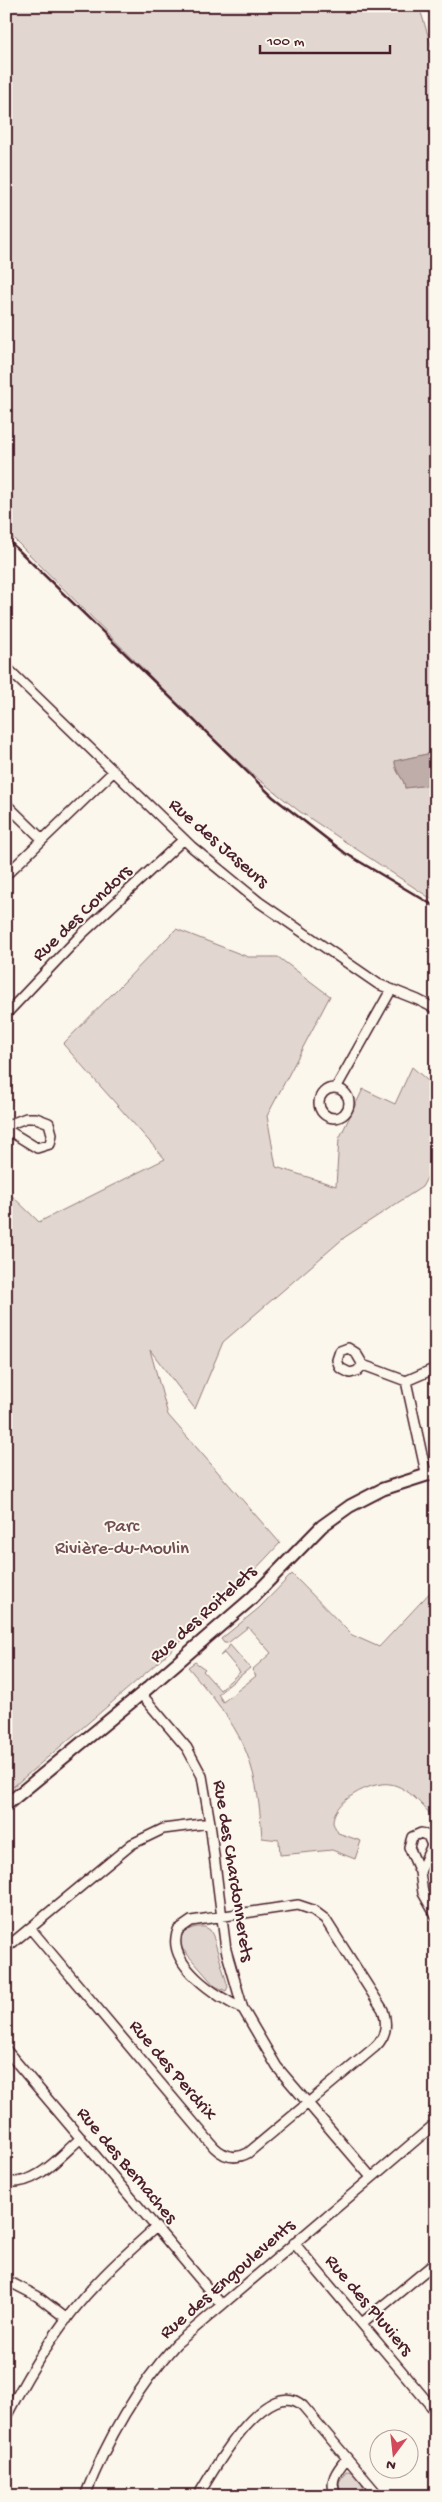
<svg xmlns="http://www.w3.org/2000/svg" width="442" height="2502" font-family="'Gochi Hand',sans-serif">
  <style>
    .green { fill: #e2d7d0; stroke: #967b7e }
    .water { fill: #bfadaa; stroke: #907477 }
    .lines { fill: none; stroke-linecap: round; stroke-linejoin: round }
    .minor-casing { stroke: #4a1f2b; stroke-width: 12 }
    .tertiary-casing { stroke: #4a1f2b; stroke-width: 15 }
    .minor { stroke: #fbf7ec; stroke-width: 9 }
    .tertiary { stroke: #fbf7ec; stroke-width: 11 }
    .rail { stroke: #4a1f2b; stroke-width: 2.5 }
    .labels { text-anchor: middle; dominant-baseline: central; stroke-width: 4; stroke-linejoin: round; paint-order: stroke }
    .street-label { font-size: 19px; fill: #4a1f2b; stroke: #fbf7ec }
    .park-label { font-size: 19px; fill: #704d54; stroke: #fbf7ec }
  </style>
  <rect width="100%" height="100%" fill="#fbf7ec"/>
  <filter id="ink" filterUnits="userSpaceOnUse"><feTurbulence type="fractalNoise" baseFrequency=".02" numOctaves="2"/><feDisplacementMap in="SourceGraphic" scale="10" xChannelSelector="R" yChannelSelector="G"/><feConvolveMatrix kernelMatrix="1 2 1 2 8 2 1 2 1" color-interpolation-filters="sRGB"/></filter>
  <g filter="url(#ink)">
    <path class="green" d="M6 6H419L436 61V752L395 761C395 774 404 777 405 788L436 784V902L299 811 252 774 201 727 6 531Z
      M176 929 248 957H278L330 996 267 1116 276 1167 336 1186 339 1139 363 1089 395 1104 412 1067 436 1088V1162L422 1187 345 1237 223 1342 195 1409 150 1350 168 1415 280 1543C197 1634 100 1712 6 1793V1190L39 1222 165 1159 63 1044Z
      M292 1574 352 1635 379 1647 436 1586V1820C423 1807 409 1787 390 1784 371 1781 332 1801 333 1823 334 1826 337 1830 338 1833L361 1841 355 1859 332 1850 280 1855 279 1840 262 1838C257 1754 241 1730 188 1667L195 1662 205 1669 203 1671 220 1690 240 1672 224 1653 220 1656 230 1645 250 1668 218 1694 223 1702 256 1676 252 1670 271 1653 248 1627 228 1643H224L221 1639 259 1608Z
      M205 1927 210 1930 213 1936 228 1987 226 1991 215 1986 180 1946C178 1931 192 1926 205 1927Z
      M346 2471C353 2470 363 2482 363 2489L349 2495 340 2491 339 2482Z"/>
    <path class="water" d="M436 752V784L405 788C405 778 395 774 395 761Z"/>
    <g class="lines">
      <g class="minor-casing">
        <path id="minor" d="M6 667 192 847 259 902 378 984 418 1000 436 1009
          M6 804 42 839
          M6 875 114 771
          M6 1014 82 934 184 839
          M319 1103a15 15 0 1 1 30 0a15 15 0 1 1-30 0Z
          M336 1088 391 990
          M26 1118H36L49 1123 52 1134 50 1144 37 1148 6 1129 13 1123Z
          M363 1365 357 1371 350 1373 340 1368 337 1360 340 1351 348 1348 356 1353 363 1365 406 1381 436 1368
          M406 1381 426 1473
          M141 1694 187 1748 202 1776 210 1823 226 1950 243 2009 277 2067 371 2177
          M420 1872 432 1845 428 1836 421 1833 412 1837 409 1847 420 1872 423 1893 436 1916
          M30 1928 214 2147C224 2157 235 2160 248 2153L375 2047C386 2037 388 2025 383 2010L325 1919 313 1910 298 1905 191 1921 178 1930C164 1963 218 1998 243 2009
          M6 1948 132 1844 163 1829 210 1823
          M6 2050 221 2304
          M6 2182C37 2186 60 2156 81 2138
          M294 2243 436 2412
          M6 2280 37 2296 67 2319
          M362 2323 436 2262
          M6 2417C31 2368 60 2321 98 2282 116 2262 137 2245 156 2227
          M85 2496C107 2439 135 2390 176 2344L436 2123
          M198 2496C213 2471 267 2373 303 2406L379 2496
          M337 2496C327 2482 338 2469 347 2458"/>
      </g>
      <g class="tertiary-casing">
        <path id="tertiary" d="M6 1805 141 1694 251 1599 322 1526 350 1506 383 1489 436 1472"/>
      </g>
      <use href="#minor" class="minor"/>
      <use href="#tertiary" class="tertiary"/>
      <path class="rail" d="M6 538 273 797 345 853 436 907"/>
    </g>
  </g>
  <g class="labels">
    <g class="street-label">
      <text transform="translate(218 844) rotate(41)">Rue des Jaseurs</text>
      <text transform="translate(83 914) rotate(-44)">Rue des Condors</text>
      <text transform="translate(204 1615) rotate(-42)">Rue des Roitelets</text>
      <text transform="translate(232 1871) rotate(81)">Rue des Chardonnerets</text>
      <text transform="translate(172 2071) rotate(50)">Rue des Perdrix</text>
      <text transform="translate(126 2166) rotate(50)">Rue des Bernaches</text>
      <text transform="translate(228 2280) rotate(-41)">Rue des Engoulevents</text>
      <text transform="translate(368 2306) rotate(50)">Rue des Pluviers</text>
    </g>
    <g class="park-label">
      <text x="122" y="1527">Parc<tspan x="122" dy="22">Rivière-du-Moulin</tspan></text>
    </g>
  </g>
  <rect width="442" height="2502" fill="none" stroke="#fbf7ec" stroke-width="25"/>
  <rect x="12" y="12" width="417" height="2477" fill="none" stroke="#4a1f2b" stroke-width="2" filter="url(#ink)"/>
  <g transform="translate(394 2454) rotate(195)"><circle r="24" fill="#fbf7ec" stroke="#b4a19f"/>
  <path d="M0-4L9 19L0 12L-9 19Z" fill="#d1495b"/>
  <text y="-8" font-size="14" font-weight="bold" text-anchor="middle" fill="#4a1f2b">N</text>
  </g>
  <path d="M260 45v8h130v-8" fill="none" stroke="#4a1f2b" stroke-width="2.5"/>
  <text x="267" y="45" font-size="15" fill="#4a1f2b" stroke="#fbf7ec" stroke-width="4" paint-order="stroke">100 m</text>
</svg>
